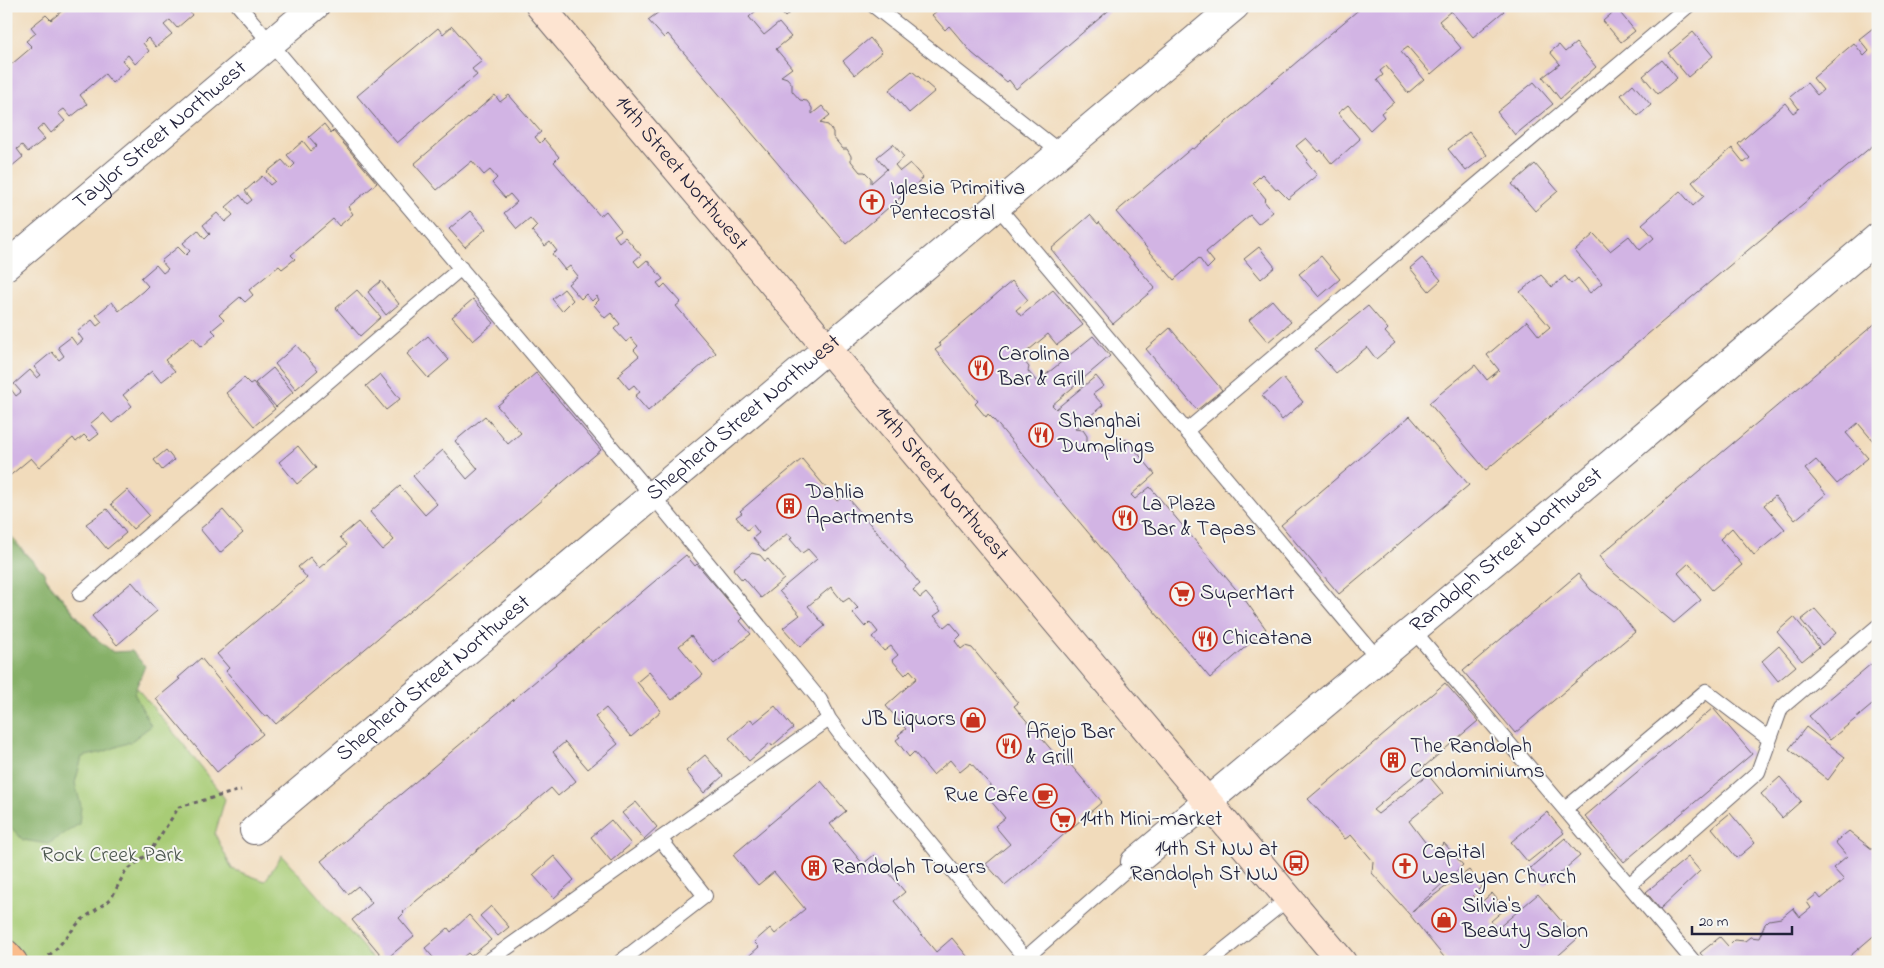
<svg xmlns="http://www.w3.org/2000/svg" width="1884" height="968" font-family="'Indie Flower',sans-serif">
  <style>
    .green { fill: #a8cc76; stroke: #657758 }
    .forest { fill: #86b067; stroke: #546951 }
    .building { fill: #d2b4e4 }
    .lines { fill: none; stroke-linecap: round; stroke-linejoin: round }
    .service-casing { stroke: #6a6368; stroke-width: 16 }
    .minor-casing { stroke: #6a6368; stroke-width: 30 }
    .secondary-casing { stroke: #6a6368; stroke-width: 30 }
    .primary-casing { stroke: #6a6368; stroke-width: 30 }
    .path { stroke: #6a6368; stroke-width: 3; stroke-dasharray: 4 4; stroke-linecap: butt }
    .service { stroke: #fff; stroke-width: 14 }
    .minor { stroke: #fff; stroke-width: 28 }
    .secondary { stroke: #fde4d1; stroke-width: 28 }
    .primary { stroke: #fabc8b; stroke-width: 28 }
    .labels { text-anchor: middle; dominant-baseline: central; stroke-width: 4; stroke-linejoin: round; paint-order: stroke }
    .street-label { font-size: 22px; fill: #22223b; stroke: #f6f6f2 }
    .poi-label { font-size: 22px; fill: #22223b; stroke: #f6f6f2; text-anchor: start }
    .park-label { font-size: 22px; fill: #4a554d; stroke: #f6f6f2 }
  </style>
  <rect width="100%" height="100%" fill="#f6f6f2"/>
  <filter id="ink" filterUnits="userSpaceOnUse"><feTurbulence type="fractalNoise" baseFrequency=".02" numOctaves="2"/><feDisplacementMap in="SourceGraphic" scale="10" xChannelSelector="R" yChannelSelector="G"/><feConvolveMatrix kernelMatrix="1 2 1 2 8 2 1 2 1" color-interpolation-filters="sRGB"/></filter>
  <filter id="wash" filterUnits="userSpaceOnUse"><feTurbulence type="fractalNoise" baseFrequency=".0096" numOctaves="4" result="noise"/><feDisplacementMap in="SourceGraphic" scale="20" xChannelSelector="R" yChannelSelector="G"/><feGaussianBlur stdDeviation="1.12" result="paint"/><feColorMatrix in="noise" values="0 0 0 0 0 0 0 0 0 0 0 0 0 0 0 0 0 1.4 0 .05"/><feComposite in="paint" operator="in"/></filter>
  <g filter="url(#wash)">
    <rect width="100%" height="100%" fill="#f1dbbb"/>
    <path class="green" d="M6 530 184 745 225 799 215 834 232 869 265 881 282 855 376 962H6Z"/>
    <path class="forest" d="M6 535 43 571 48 582 93 636 113 652 132 651 145 666 134 693 151 726 130 742 103 752 82 757 75 783 81 806 79 824 48 844 23 840 6 822Z"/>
    <g id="blocks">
      <path class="building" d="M68 6H185L192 15 177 28 170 20 164 25 172 34 156 47 148 38 143 43 149 51 135 64 128 55 122 60 129 68 112 83 105 74 80 95 87 104 71 117 64 109 58 113 65 121 51 133 44 124 37 130 45 139 28 152 22 145 17 149 23 157 6 171V69L32 47 26 41 36 33 31 27 46 15 51 20Z
        M667 6H756L758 9 749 17 764 35 779 23 791 37 776 49 792 68 781 76 787 78 792 84V91L800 100 807 101 812 108V114L822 106 830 115 820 123 828 125 833 132V137L843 149H847L851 156V161L860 172H865L871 178V183L887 169 877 157 893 144 904 157 895 165 900 171 910 163 923 178 846 244 668 34 664 38 648 20Z
        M776 6H797L785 17Z
        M943 6H963L966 10 971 6H1001L1003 9 1006 6H1114L1016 89 1009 80 1007 82 972 53 949 26 945 30 932 15Z
        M1363 6H1500L1504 11 1473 37 1451 11 1439 21 1461 48 1431 74 1408 47 1401 52 1424 79 1408 93 1386 66 1380 71 1383 75 1377 80 1394 102 1381 113 1384 117 1370 130 1348 105 1338 113 1360 139 1332 164 1321 150 1319 152 1306 138 1296 146 1308 160 1306 162 1317 175 1288 199 1278 189 1276 190 1262 174 1253 183 1266 199 1264 201 1273 212 1258 224 1250 215 1206 252 1214 262 1207 269 1199 258 1174 280 1116 212 1192 148 1194 149Z
        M1617 9 1635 31 1621 42 1603 21Z
        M1878 24V141L1486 470 1429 403 1475 365 1487 380 1499 370 1487 355 1527 321 1539 336 1550 327 1520 292 1541 275 1552 287 1565 276 1571 284 1578 278 1590 293 1602 283 1575 251 1594 234 1610 251 1629 236 1640 250 1654 238 1642 224 1680 191 1693 206 1704 196 1692 182 1732 148 1744 163 1750 158 1738 144 1785 103 1793 113 1799 109 1790 97 1807 83 1817 95 1823 90 1813 78 1854 43 1864 56 1869 51 1859 39Z
        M452 26 482 61 472 69 477 75 397 143 357 96 438 28 443 34Z
        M1693 32 1713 56 1688 77 1668 53Z
        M870 38 882 52 855 75 843 61Z
        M1576 43 1596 67 1560 99 1543 77 1560 64 1550 52 1559 45 1565 52Z
        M1662 60 1677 78 1658 94 1643 76Z
        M912 71 935 91 909 113 889 90Z
        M1534 82 1553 104 1515 135 1497 112Z
        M1633 84 1651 105 1638 116 1621 95Z
        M495 95 500 102 509 95 541 132 535 137 540 143 544 139 559 157 554 162 600 216 606 211 621 230 614 235 619 242 625 237 641 255 634 261 639 267 647 260 663 279 657 283 661 288 665 284 681 302 676 306 716 353 648 411 635 396 640 392 634 385 629 389 618 376 624 371 622 370 639 356 634 350 638 346 631 338 626 342 614 329 620 324 611 313 605 318 594 305 599 300 597 296 592 301 586 294 581 299 568 284 578 276 570 266 565 270 552 254 557 251 550 242 545 246 532 231 537 226 530 218 517 229 504 213 517 202 510 194 505 198 492 183 497 178 490 170 484 175 472 161 437 190 414 164Z
        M324 124 331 133 333 131 377 183 348 207 353 214 339 226 333 219 291 255 295 259 282 269 279 266 249 290 253 295 245 302 240 297 219 315 224 320 212 330 216 334 202 347 193 337 165 360 175 371 161 382 152 371 123 395 132 406 112 423 103 413 90 424 99 434 90 441 84 435 76 442 73 438 39 467 31 458 6 479V391L10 388 16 396 21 392 14 384 30 370 37 378 41 375 34 367 52 352 59 360 64 356 58 347 71 337 77 345 83 340 77 332 92 320 97 326 102 322 96 315 112 302 119 311 143 291 148 286 141 278 156 265 163 273 168 269 161 261 178 247 186 255 190 251 183 243 198 230 205 239 210 234 203 225 217 213 225 222 233 215 226 207 240 195 247 204 252 200 245 191 262 176 270 185 275 181 267 172 282 160 290 169 295 164 287 155 303 141 311 151 317 146 309 137Z
        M1469 132 1487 155 1466 171 1448 149Z
        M1535 164 1558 191 1535 211 1512 184Z
        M470 211 486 229 465 247 449 229Z
        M1090 215 1098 224 1099 222 1155 288 1113 324 1051 249Z
        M1259 247 1275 267 1261 279 1244 259Z
        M1321 256 1340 279 1319 297 1299 274Z
        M1422 258 1441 280 1429 291 1410 268Z
        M381 281 399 304 386 315 368 292Z
        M1012 281 1028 300 1016 310 1021 316 1053 290 1083 325 1057 345 1048 334 1017 360 1024 361 1029 367 1028 371 1037 382 1093 336 1110 356 1052 405 1056 409 1096 376 1104 386 1093 394 1103 405 1075 429 1083 430 1087 436V442L1096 452 1101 448 1106 455 1126 439 1155 474 1131 495 1135 499 1150 487 1245 600 1266 629 1210 678 994 420 988 414 986 417 975 404 978 401 935 350 941 346 939 343Z
        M564 289 573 300 562 311 552 299Z
        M357 290 381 317 360 336 336 308Z
        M473 299 494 323 473 341 452 317Z
        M1272 300 1291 322 1268 342 1249 320Z
        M1368 306 1388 329 1385 332 1395 343 1376 359 1367 347 1336 373 1315 349Z
        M1878 321V447L1858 423 1846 433 1868 458 1837 484 1816 460 1805 469 1826 494 1795 520 1775 496 1764 505 1785 529 1754 555 1732 528 1720 539 1742 565 1712 590 1689 563 1678 573 1701 600 1674 623 1608 568 1599 556Z
        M1170 328 1222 390 1197 410 1146 349Z
        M428 336 449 360 428 378 407 354Z
        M296 345 318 370 296 389 275 364Z
        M273 368 293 392 276 407 255 383Z
        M536 373 601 450 276 724 268 715 265 717 226 671 229 668 217 654 307 578 298 567 310 557 319 568 347 545 340 537 358 522 382 550 394 540 370 512 400 486 425 515 437 504 413 476 443 450 467 479 478 469 455 441 485 416 508 444 521 433 497 406Z
        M380 374 400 399 386 410 366 386Z
        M244 378 250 384 253 382 275 409 254 426 226 393Z
        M1283 378 1303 402 1282 420 1262 396Z
        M1410 416 1469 485 1339 594 1281 525Z
        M298 446 316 468 297 484 279 462Z
        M166 450 174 460 162 470 154 460Z
        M802 459 837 501 845 494 920 584 913 590 920 598 926 593 941 611 934 616 944 627 950 622 961 635 955 641 961 649 965 646 972 648 1018 703 1014 706 1066 767 1070 764 1102 802 1005 885 986 864 1010 844 995 826 1005 818 985 794 993 788 971 763 960 772 950 760 933 775 914 752 909 757 896 740 900 737 898 735 906 729 886 706 917 678 910 670 905 675 892 660 898 655 891 646 884 651 872 637 878 632 870 622 865 627 853 613 858 608 857 607 849 598 843 602 831 587 808 606 825 626 800 647 783 628 800 615 779 591 817 559 808 549 802 553 790 539 792 538 788 533 765 552 753 538 759 533 753 525 747 530 736 517 742 513 740 511Z
        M127 490 149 515 133 529 111 504Z
        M107 509 126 533 107 549 86 524Z
        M223 510 243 533 220 553 200 529Z
        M752 553 760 555 765 561 768 559 784 579 761 598 744 578 742 580 733 569Z
        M686 555 695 566 697 564 743 618 740 621 751 634 714 664 691 636 679 646 703 675 672 700 649 672 637 682 661 711 631 737 606 708 595 717 618 744 588 769 565 742 553 752 576 781 558 796 551 788 403 912 404 913 399 918 414 936 385 960 352 920 372 903 358 886 348 894 321 861Z
        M1578 574 1591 590 1616 607 1635 632 1515 733 1463 671Z
        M132 582 157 611 117 645 92 616Z
        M1815 609 1836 633 1822 645 1801 620Z
        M1794 617 1819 647 1802 661 1777 632Z
        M1779 646 1796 666 1778 681 1762 661Z
        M201 658 263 734 217 772 156 699 180 679 178 678Z
        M1878 663V700L1830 740 1809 716 1871 664 1873 667Z
        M1445 683 1478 721 1373 810 1378 814 1428 775 1443 793 1409 821 1428 846H1431L1435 851 1444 843 1463 865 1411 912 1469 870 1482 886 1473 895 1476 898 1477 906 1492 893 1505 909 1491 921 1497 929 1538 894 1577 939 1551 962H1448L1409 914 1372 873 1373 861 1351 835 1345 839 1308 799Z
        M775 706 793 728 772 746 770 743 749 761 729 738 751 719 754 723Z
        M1713 708 1752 754 1624 862 1585 816Z
        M1806 727 1845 757 1828 780 1789 749Z
        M705 755 723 776 704 793 686 771Z
        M1780 777 1801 801 1782 818 1761 794Z
        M821 781 846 811 830 824 863 864 874 855 905 892 894 901 936 952 952 938 972 962H742L759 947 754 942 770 928 775 934 805 909 774 872 758 885 733 855Z
        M636 802 657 827 644 839 622 813Z
        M1547 812 1564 833 1528 862 1511 842Z
        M1730 813 1755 843 1737 858 1712 828Z
        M611 820 631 844 611 861 591 837Z
        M1849 831 1878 854V932L1843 962H1708L1700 953 1720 937 1728 946 1734 940 1745 941 1750 937 1759 938 1765 924 1769 920 1781 918 1793 908 1800 917 1811 908 1807 902 1817 894 1821 899 1844 880 1833 868 1847 856 1835 842Z
        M1565 838 1580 856 1545 886 1530 868Z
        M554 856 574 880 554 898 533 875Z
        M1688 857 1700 871 1660 909 1646 892Z
        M491 906 509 927 498 936 480 916Z
        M469 915 491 940 471 956 468 953 457 962H437L425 948 448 928 451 932Z"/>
    </g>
  </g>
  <g filter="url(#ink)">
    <use href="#blocks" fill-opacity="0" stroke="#6a6368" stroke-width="1"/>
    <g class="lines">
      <g class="service-casing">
        <path id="service" d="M239 6 652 495 820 700 829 719 846 742 1025 958
          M874 6 1060 152
          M997 206 1378 659
          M1186 431 1688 6
          M80 594 461 268
          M1413 630 1694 962
          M1565 809 1706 691 1769 739
          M1629 885 1758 772 1781 708 1878 626
          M487 962 829 719
          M620 962 705 896 661 840
          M1021 962 1135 862
          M1209 962 1289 898"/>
      </g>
      <g class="minor-casing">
        <g id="minor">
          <path id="s1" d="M6 266 315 6"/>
          <path id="s2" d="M254 830 1235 6"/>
          <path id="s3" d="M1135 862 1523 538 1878 237"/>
        </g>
      </g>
      <g class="secondary-casing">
        <g id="secondary">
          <path id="s4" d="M540 6 1342 962"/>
        </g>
      </g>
      <g class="primary-casing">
        <path id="primary" d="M6 954 13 962"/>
      </g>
      <path class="path" d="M43 961 58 947 80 921 111 899 125 872 149 853 179 807 241 790"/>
      <use href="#service" class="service"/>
      <use href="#minor" class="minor"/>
      <use href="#secondary" class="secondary"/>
      <use href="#primary" class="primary"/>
    </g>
  </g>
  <defs>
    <g id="church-ring" transform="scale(1.25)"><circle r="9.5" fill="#f6f6f2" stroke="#c8321e" stroke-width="1.5"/><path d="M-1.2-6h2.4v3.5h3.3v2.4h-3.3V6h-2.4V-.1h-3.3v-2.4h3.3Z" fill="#c8321e"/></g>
    <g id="restaurant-ring" transform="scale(1.25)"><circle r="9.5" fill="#f6f6f2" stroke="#c8321e" stroke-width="1.5"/><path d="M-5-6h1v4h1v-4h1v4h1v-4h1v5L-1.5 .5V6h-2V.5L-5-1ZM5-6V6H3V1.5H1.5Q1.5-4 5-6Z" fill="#c8321e"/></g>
    <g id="building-ring" transform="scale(1.25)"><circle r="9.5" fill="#f6f6f2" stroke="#c8321e" stroke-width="1.5"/><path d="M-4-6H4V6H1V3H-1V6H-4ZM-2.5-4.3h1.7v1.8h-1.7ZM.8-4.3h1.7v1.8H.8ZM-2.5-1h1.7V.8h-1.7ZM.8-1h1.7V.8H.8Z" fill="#c8321e"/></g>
    <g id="supermarket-ring" transform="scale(1.25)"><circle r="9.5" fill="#f6f6f2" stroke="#c8321e" stroke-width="1.5"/><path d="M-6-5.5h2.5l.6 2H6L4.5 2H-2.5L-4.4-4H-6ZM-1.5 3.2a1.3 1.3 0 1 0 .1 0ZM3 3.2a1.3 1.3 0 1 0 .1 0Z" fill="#c8321e"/></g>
    <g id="shop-ring" transform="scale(1.25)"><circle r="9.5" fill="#f6f6f2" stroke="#c8321e" stroke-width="1.5"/><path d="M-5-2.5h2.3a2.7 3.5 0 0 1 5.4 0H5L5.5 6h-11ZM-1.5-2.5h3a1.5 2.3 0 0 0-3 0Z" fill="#c8321e"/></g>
    <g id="cafe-ring" transform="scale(1.25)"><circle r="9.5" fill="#f6f6f2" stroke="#c8321e" stroke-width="1.5"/><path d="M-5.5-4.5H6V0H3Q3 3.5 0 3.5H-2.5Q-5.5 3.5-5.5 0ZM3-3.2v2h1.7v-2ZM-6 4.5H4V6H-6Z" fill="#c8321e"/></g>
    <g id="bus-ring" transform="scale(1.25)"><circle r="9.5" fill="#f6f6f2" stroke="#c8321e" stroke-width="1.5"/><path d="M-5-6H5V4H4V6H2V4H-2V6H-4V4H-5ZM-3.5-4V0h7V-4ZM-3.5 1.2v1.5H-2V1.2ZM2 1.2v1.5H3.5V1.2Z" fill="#c8321e"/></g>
  </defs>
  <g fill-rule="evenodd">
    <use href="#church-ring" x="872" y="202"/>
    <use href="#restaurant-ring" x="981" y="368"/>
    <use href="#restaurant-ring" x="1041" y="435"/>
    <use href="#building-ring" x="789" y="506"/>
    <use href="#restaurant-ring" x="1125" y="518"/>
    <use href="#supermarket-ring" x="1182" y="594"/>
    <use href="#restaurant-ring" x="1205" y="639"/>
    <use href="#shop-ring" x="973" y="720"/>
    <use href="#restaurant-ring" x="1009" y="746"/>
    <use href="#building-ring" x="1393" y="760"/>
    <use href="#cafe-ring" x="1045" y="796"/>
    <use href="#supermarket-ring" x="1063" y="820"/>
    <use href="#bus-ring" x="1296" y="863"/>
    <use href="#church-ring" x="1405" y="866"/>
    <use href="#building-ring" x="814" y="868"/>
    <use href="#shop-ring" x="1444" y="920"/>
  </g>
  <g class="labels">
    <g class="street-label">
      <text stroke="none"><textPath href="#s1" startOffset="202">Taylor Street Northwest</textPath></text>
      <text stroke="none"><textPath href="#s4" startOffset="219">14th Street Northwest</textPath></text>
      <text stroke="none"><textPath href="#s2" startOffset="640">Shepherd Street Northwest</textPath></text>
      <text stroke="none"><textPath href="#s4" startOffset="624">14th Street Northwest</textPath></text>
      <text stroke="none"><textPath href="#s3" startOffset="485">Randolph Street Northwest</textPath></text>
      <text stroke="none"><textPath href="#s2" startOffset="235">Shepherd Street Northwest</textPath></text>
    </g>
    <g class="poi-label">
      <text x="890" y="189">Iglesia Primitiva<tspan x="890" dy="25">Pentecostal</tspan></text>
      <text x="998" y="355">Carolina<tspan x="998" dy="25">Bar &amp; Grill</tspan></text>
      <text x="1058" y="422">Shanghai<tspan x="1058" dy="25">Dumplings</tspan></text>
      <text x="806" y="493">Dahlia<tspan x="806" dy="25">Apartments</tspan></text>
      <text x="1142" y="505">La Plaza<tspan x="1142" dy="25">Bar &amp; Tapas</tspan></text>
      <text x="1200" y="594">SuperMart</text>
      <text x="1222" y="639">Chicatana</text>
      <text x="956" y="720" text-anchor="end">JB Liquors</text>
      <text x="1026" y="733">Añejo Bar<tspan x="1026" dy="25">&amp; Grill</tspan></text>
      <text x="1410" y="747">The Randolph<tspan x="1410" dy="25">Condominiums</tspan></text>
      <text x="1028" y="796" text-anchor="end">Rue Cafe</text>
      <text x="1080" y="820">14th Mini-market</text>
      <text x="1278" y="850" text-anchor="end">14th St NW at<tspan x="1278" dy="25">Randolph St NW</tspan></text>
      <text x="1422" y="853">Capital<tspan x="1422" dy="25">Wesleyan Church</tspan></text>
      <text x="832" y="868">Randolph Towers</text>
      <text x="1462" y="907">Silvia's<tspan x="1462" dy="25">Beauty Salon</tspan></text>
    </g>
    <g class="park-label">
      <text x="112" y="856">Rock Creek Park</text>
    </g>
  </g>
  <rect width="1884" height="968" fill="none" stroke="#f6f6f2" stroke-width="25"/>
  <path d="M1692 926v8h100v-8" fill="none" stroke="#22223b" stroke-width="2.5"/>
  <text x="1699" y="926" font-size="15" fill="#22223b" stroke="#f6f6f2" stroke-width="4" paint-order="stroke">20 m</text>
</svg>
